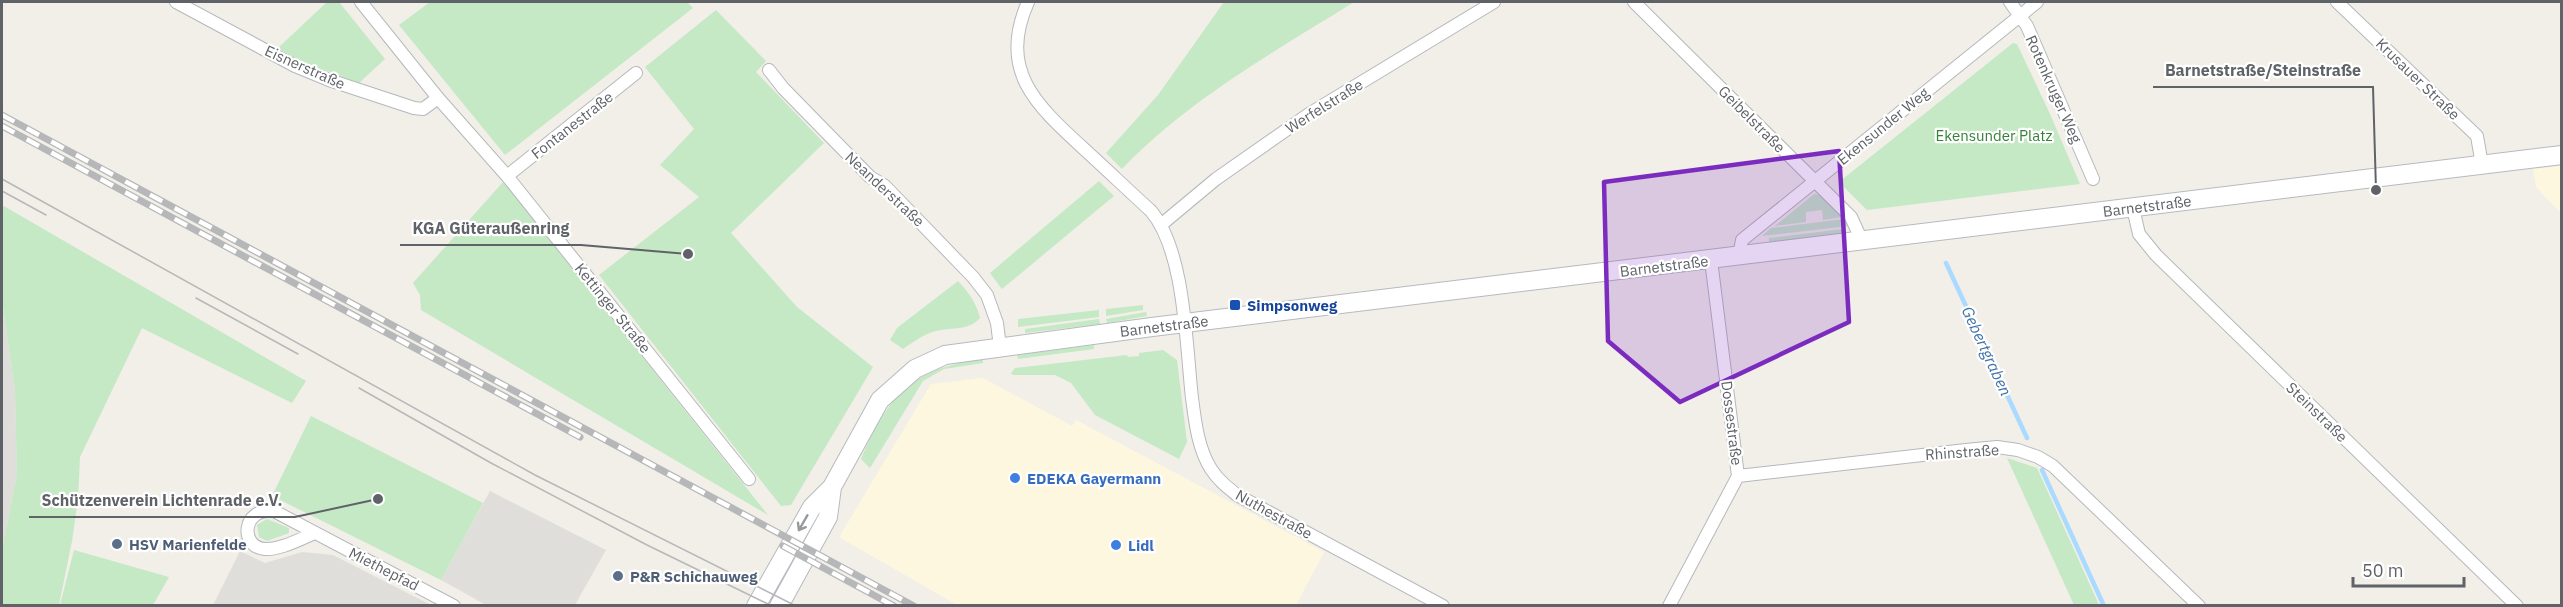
<svg xmlns="http://www.w3.org/2000/svg" width="2563" height="607" font-family="'IBM Plex Sans',sans-serif">
  <style>
    .commercial { fill: #fef7e0 }
    .industrial { fill: #e0deda }
    .green { fill: #c5e8c5 }
    .lines { fill: none; stroke-linecap: round; stroke-linejoin: round }
    .stream { stroke: #aadaff; stroke-width: 4.5 }
    .street-casing { stroke: #b5b8bc; stroke-width: 14 }
    .secondary-casing { stroke: #b6babf; stroke-width: 20 }
    .street { stroke: #fff; stroke-width: 12 }
    .secondary { stroke: #fff; stroke-width: 18 }
    .tram { stroke: #b6b7b8; stroke-width: 1.5 }
    .rail-casing { stroke: #b6b7b8; stroke-width: 7 }
    .rail { stroke: #fff; stroke-width: 4.5; stroke-dasharray: 14; stroke-linecap: butt }
    .oneway { stroke: #979a9d }
    .marked { fill: #7b2cbf; fill-opacity: 0.2; stroke: #7b2cbf; stroke-width: 4.5; stroke-linejoin: round }
    .transit-dot { fill: #1a4fb4; stroke: #fff; stroke-width: 2 }
    .shop-dot { fill: #3f7fe0; stroke: #fff; stroke-width: 2 }
    .service-dot { fill: #5c6f8a; stroke: #fff; stroke-width: 2 }
    .labels { text-anchor: middle; dominant-baseline: central; stroke-width: 4.5; stroke-linejoin: round; paint-order: stroke }
    .street-label { font-size: 15px; fill: #5f6368; stroke: #fff }
    .park-label { font-size: 15px; fill: #348238; stroke: #fff }
    .transit-label { font-size: 15px; font-weight: bold; fill: #164399; stroke: #fff; text-anchor: start }
    .shop-label { font-size: 15px; font-weight: bold; fill: #366cbe; stroke: #fff; text-anchor: start }
    .service-label { font-size: 15px; font-weight: bold; fill: #4e5e75; stroke: #fff; text-anchor: start }
    .water-label { font-size: 16px; font-style: italic; fill: #4174aa; stroke: #fff }
    .leader { fill: none; stroke: #5f6368; stroke-width: 2 }
    .callout-dot { fill: #5f6368; stroke: #fff; stroke-width: 2 }
    .callout-label { font-size: 16px; text-anchor: middle; font-weight: bold; fill: #5f6368; stroke: #fff; stroke-width: 4.5; stroke-linejoin: round; paint-order: stroke }
  </style>
  <rect width="100%" height="100%" fill="#f1efe8"/>
  <path class="commercial" d="M2561 166H2562L2561 213 2536 187 2533 169Z
    M983 378 1072 426 1076 420 1324 552 1296 605H957L839 537 931 384Z"/>
  <path class="industrial" d="M2 301 15 391 17 474 2 550Z
    M490 491 606 550 575 605H486L441 580Z
    M240 551 265 563 302 552 333 555 431 605H213Z"/>
  <path class="green" d="M327 2H339L385 59 359 83 298 60 278 48Z
    M430 2H687L693 8 505 155 399 25Z
    M1224 2H1354C1274 52 1188 100 1122 169L1106 153 1158 95Z
    M716 10 766 61 756 72 824 143 731 233 797 307 873 367 791 505 781 506 599 275 699 197 660 165 694 129 645 67Z
    M2013 43 2017 44 2050 114 2080 184 1867 210 1839 182Z
    M1099 181 1114 196 1002 289 990 273Z
    M503 182 516 198 768 515 421 310 420 295 413 283Z
    M1814 194 1820 195 1842 217 1823 220 1822 210 1806 212V222L1775 226Z
    M2 205 306 381 292 403 142 328 80 457 78 499 72 541 59 605H2V550L17 474 15 391 2 301Z
    M1844 219 1849 226 1762 236 1771 228Z
    M1843 229V234L1769 243V238Z
    M958 281C969 293 976 302 980 318 968 331 953 327 936 331 924 334 913 342 903 349L890 340 897 328Z
    M1143 305V310L1106 316V309Z
    M1099 310V317L1018 327V319Z
    M1146 312 1147 316 1107 323 1106 319Z
    M1099 319 1100 324 1025 333V329Z
    M1094 345V349L1018 359 1017 355Z
    M1163 350 1177 360 1187 442 1179 459 1095 415 1071 383 1055 375H1013L1011 373 1015 368 1127 355 1128 357 1139 356V353Z
    M983 359V363L944 369 923 381 870 468 861 459C888 396 912 368 983 359Z
    M311 416 483 503 441 580 272 496Z
    M2007 458 2037 468 2099 605H2074Z
    M267 519 289 528V533L267 541 259 537 257 525Z
    M74 550 169 577 153 605H60Z"/>
  <g class="lines">
    <path class="stream" d="M1946 263 2027 438
      M2042 470 2104 606"/>
    <g class="street-casing">
      <path id="street" d="M176 2 295 66 329 80 414 108 423 109 438 98
        M361 2 438 98 507 176 749 479
        M1028 2C998 70 1035 104 1083 148 1106 169 1128 190 1151 211 1185 251 1186 345 1192 398 1195 421 1198 449 1211 469 1218 480 1227 487 1237 495L1443 606
        M1634 2 1851 217 1862 241
        M2010 2 2027 26 2093 179
        M2337 2 2477 136 2482 165
        M769 70 783 88 870 177 885 186 973 277 987 295 997 323 1000 347
        M507 176 636 73
        M2133 208 2139 234 2156 255 2517 606
        M1162 224 1216 179 1309 114 1494 2
        M1739 256 1742 240 2037 2
        M1738 476 1966 450 1997 447 2018 450 2038 457 2053 466 2199 606
        M315 533C300 539 280 550 265 549 239 547 242 507 274 511L454 606
        M1669 606 1738 476 1711 260"/>
    </g>
    <g class="secondary-casing">
      <path id="secondary" d="M756 606 812 507 832 487 880 400 915 369 945 355 1152 327 2562 155
        M779 606 828 517 832 487"/>
    </g>
    <use href="#street" class="street"/>
    <use href="#secondary" class="secondary"/>
    <path class="tram" d="M2 179 535 475 796 606
      M2 191 46 215
      M196 298 298 354
      M359 388 491 463 647 545 772 606"/>
    <g class="rail-casing">
      <path id="rail" d="M2 115 914 606
        M2 126 580 437
        M783 546 894 606"/>
    </g>
    <use href="#rail" class="rail"/>
  </g>
  <defs><path id="oneway-shaft" d="M-6 0H5M1.5-3L5.5 0L1.5 3" fill="none" stroke-width="1.6" stroke-linecap="round" stroke-linejoin="round" transform="scale(1.5)"/></defs>
  <use class="oneway" href="#oneway-shaft" transform="translate(803 523) rotate(120)"/>
  <path class="marked" d="M1839 151 1849 322 1680 402 1608 341 1604 182Z"/>
  <rect class="transit-dot" x="1229" y="299" width="12" height="12" rx="3"/>
  <g class="shop-dot">
    <circle cx="1015" cy="478" r="6"/>
    <circle cx="1116" cy="545" r="6"/>
  </g>
  <g class="service-dot">
    <circle cx="117" cy="544" r="6"/>
    <circle cx="618" cy="576" r="6"/>
  </g>
  <g class="labels">
    <g class="street-label">
      <text transform="translate(305 67) rotate(24)">Eisnerstraße</text>
      <text transform="translate(2418 79) rotate(44)">Krusauer Straße</text>
      <text transform="translate(2054 89) rotate(66)">Rotenkruger Weg</text>
      <text transform="translate(1324 106) rotate(-32)">Werfelstraße</text>
      <text transform="translate(1752 119) rotate(45)">Geibelstraße</text>
      <text transform="translate(572 125) rotate(-38)">Fontanestraße</text>
      <text transform="translate(1883 126) rotate(-39)">Ekensunder Weg</text>
      <text transform="translate(885 189) rotate(43)">Neanderstraße</text>
      <text transform="translate(2147 206) rotate(-7)">Barnetstraße</text>
      <text transform="translate(1664 266) rotate(-7)">Barnetstraße</text>
      <text transform="translate(613 308) rotate(51)">Kettinger Straße</text>
      <text transform="translate(1164 326) rotate(-7)">Barnetstraße</text>
      <text transform="translate(2317 412) rotate(44)">Steinstraße</text>
      <text transform="translate(1732 423) rotate(83)">Dossestraße</text>
      <text transform="translate(1962 452) rotate(-4)">Rhinstraße</text>
      <text transform="translate(1274 514) rotate(29)">Nuthestraße</text>
      <text transform="translate(384 569) rotate(27)">Miethepfad</text>
    </g>
    <g class="park-label">
      <text x="1994" y="135">Ekensunder Platz</text>
    </g>
    <g class="transit-label">
      <text x="1247" y="305">Simpsonweg</text>
    </g>
    <g class="shop-label">
      <text x="1027" y="478">EDEKA Gayermann</text>
      <text x="1128" y="545">Lidl</text>
    </g>
    <g class="service-label">
      <text x="129" y="544">HSV Marienfelde</text>
      <text x="630" y="576">P&amp;R Schichauweg</text>
    </g>
    <g class="water-label">
      <text transform="translate(1987 351) rotate(65)">Gebertgraben</text>
    </g>
  </g>
  <path class="leader" d="M2376 190L2373 87H2153M688 254L581 245H400M378 499L295 517H29"/>
  <g class="callout-dot">
    <circle cx="2376" cy="190" r="6"/>
    <circle cx="688" cy="254" r="6"/>
    <circle cx="378" cy="499" r="6"/>
  </g>
  <g class="callout-label">
    <text x="2263" y="76">Barnetstraße/Steinstraße</text>
    <text x="491" y="234">KGA Güteraußenring</text>
    <text x="162" y="506">Schützenverein Lichtenrade e.V.</text>
  </g>
  <rect width="2563" height="607" fill="none" stroke="#5f6368" stroke-width="6"/>
  <path d="M2353 577v9h111v-9" fill="none" stroke="#5f6368" stroke-width="3"/>
  <text x="2362" y="577" font-size="18" fill="#5f6368" stroke="#ffffff" stroke-width="4.5" paint-order="stroke">50 m</text>
</svg>
